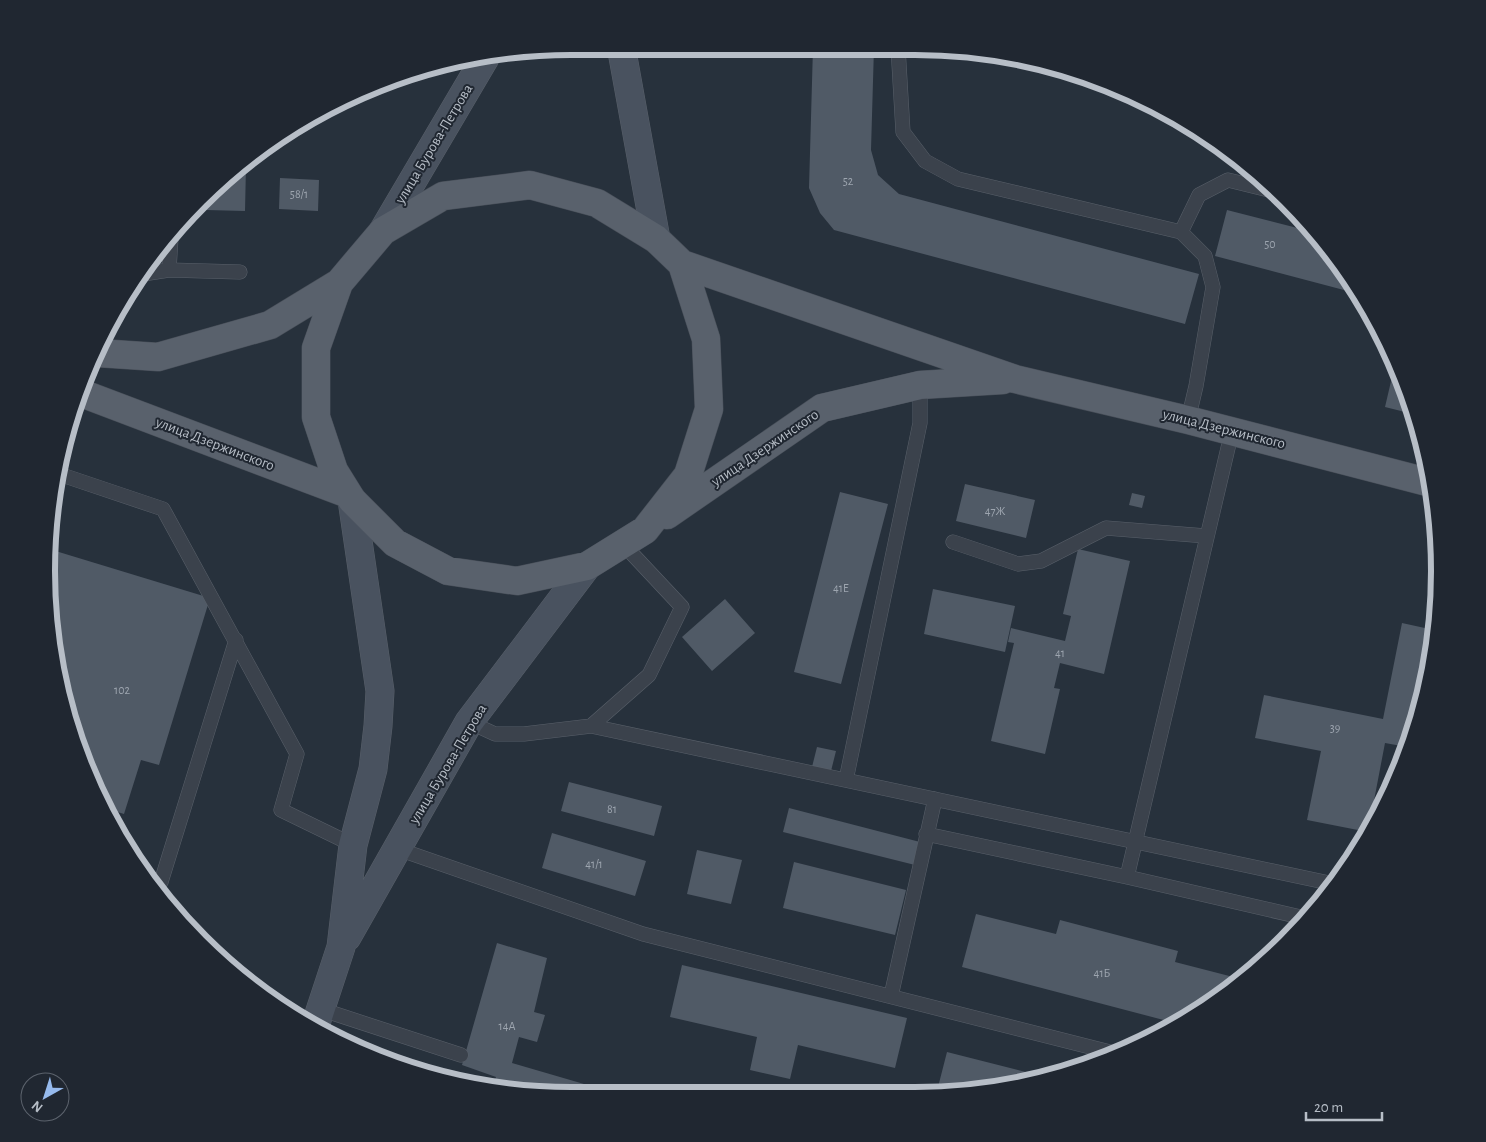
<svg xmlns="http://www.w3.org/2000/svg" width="1486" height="1142" font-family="'Alegreya Sans',sans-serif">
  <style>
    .building { fill: #505a66 }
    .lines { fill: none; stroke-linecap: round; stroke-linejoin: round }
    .lane-casing { stroke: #59606a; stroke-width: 15 }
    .secondary-casing { stroke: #59606a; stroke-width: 29 }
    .primary-casing { stroke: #474e58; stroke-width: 29 }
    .lane { stroke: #3b424c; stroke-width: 14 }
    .secondary { stroke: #49525f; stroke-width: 28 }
    .primary { stroke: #59616c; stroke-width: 28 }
    .labels { text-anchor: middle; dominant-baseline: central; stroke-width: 4; stroke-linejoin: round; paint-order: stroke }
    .number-label { font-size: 12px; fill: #9da5af }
    .street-label { font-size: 15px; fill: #b7bec7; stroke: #202731 }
    .rim { fill: none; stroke: #b7bec7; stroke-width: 6 }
  </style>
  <rect width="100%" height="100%" fill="#27313c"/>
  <path class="building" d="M813 47H874L871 150 878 175 899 194 1199 274 1185 324 834 230 820 213 809 188Z
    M245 166H246L245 211 206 210V195Z
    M280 178 319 180 318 211 279 209Z
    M1227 210 1313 232 1351 280 1359 294 1215 256Z
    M1392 377 1403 380 1413 414 1385 407Z
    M965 484 1035 500 1026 538 956 521Z
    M840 492 888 504 841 684 794 672Z
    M1132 493 1145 496 1142 508 1129 505Z
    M49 549 210 598 159 765 141 760 124 814 108 809 74 739 51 640 46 571Z
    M1078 549 1130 561 1104 674 1060 663 1054 688 1060 689 1045 754 991 741 1014 643 1008 642 1011 628 1065 641 1071 616 1063 614Z
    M933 589 1015 606 1005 652 924 634Z
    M725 599 755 633 712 671 682 637Z
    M1402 623 1434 630 1430 674 1407 747 1385 743 1368 832 1307 820 1321 751 1255 738 1264 695 1383 719Z
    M817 747 836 751 831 771 812 767Z
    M569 782 662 806 654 836 561 811Z
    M789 808 920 842 915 865 783 832Z
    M552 833 646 861 635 896 542 868Z
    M697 850 742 860 731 904 687 894Z
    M794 862 906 890 895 935 783 908Z
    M976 914 1056 934 1060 920 1178 951 1175 962 1241 979 1206 1007 1175 1023 962 967Z
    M497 943 547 958 534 1012 545 1015 537 1042 519 1037 512 1063 608 1091H502L492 1089 496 1077 462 1065Z
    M682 965 907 1018 895 1068 798 1045 790 1079 750 1070 757 1037 670 1017Z
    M947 1052 1045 1077 983 1091H937Z"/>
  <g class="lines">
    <g class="lane-casing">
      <path id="lane" d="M898 47 903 132 925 161 958 179 1181 232 1199 195 1228 180 1277 192
        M1181 232 1205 256 1213 287 1196 386 1188 420
        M169 270 171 238
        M143 274 169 270 240 272
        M59 474 163 509 297 754 281 810 353 845
        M953 542 1018 564 1041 561 1106 528 1206 536
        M469 722 495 734H524L591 726 1334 884
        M591 726 649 675 682 607 623 544
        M846 780 920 423V385
        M926 834 1127 877 1305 918
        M398 849 643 934 1114 1053
        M147 877 161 882 236 640
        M1127 877 1232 431
        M891 996 935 799
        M320 1009 461 1055"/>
    </g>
    <g class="secondary-casing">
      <path id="secondary" d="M621 46 656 239
        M383 231 485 58
        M347 937 469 722 587 566
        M315 1026 341 947 353 845 373 769 378 726 380 691 352 500"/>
    </g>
    <g class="primary-casing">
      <path id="primary" d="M530 185 597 203 656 239 682 264 706 339 709 409 688 475 645 530 587 566 517 581 448 571 395 543 352 500 334 471 316 417V348L339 283 383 231 443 196Z
        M682 264 1015 379 1188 420 1431 483
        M98 353 158 357 270 325 339 283
        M81 393 348 494
        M667 515 822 408 920 385 1003 380"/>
    </g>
    <use href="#lane" class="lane"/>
    <use href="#secondary" class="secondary"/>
    <use href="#primary" class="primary"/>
  </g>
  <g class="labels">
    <g class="number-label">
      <text x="848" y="181">52</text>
      <text x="299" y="194">58/1</text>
      <text x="1270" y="244">50</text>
      <text x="995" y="511">47Ж</text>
      <text x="841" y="588">41Е</text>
      <text x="1060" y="653">41</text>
      <text x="122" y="690">102</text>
      <text x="1335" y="728">39</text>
      <text x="612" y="809">81</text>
      <text x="594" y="864">41/1</text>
      <text x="1102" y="973">41Б</text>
      <text x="507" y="1026">14А</text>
    </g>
    <g class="street-label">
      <text transform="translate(434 144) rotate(-59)">улица Бурова-Петрова</text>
      <text transform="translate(1224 429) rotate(14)">улица Дзержинского</text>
      <text transform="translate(215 444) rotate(21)">улица Дзержинского</text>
      <text transform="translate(765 448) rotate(-34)">улица Дзержинского</text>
      <text transform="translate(448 764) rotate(-59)">улица Бурова-Петрова</text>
    </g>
  </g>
  <path d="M0 0H1486V1142H0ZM571 55H915A516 516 0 0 1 1431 571V571A516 516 0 0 1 915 1087H571A516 516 0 0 1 55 571V571A516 516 0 0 1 571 55Z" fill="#202731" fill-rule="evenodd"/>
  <path class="rim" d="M571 55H915A516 516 0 0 1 1431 571V571A516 516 0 0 1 915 1087H571A516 516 0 0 1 55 571V571A516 516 0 0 1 571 55Z"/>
  <g transform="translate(45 1097) rotate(219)"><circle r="24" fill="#202731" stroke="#5c636d"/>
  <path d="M0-4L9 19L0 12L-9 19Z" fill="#96baed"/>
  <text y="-8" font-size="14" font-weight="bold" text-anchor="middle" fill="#b7bec7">N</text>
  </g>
  <path d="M1306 1112v8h76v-8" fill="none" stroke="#b7bec7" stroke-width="2.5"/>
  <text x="1314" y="1112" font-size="15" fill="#b7bec7" stroke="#202731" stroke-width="4" paint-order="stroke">20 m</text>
</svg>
